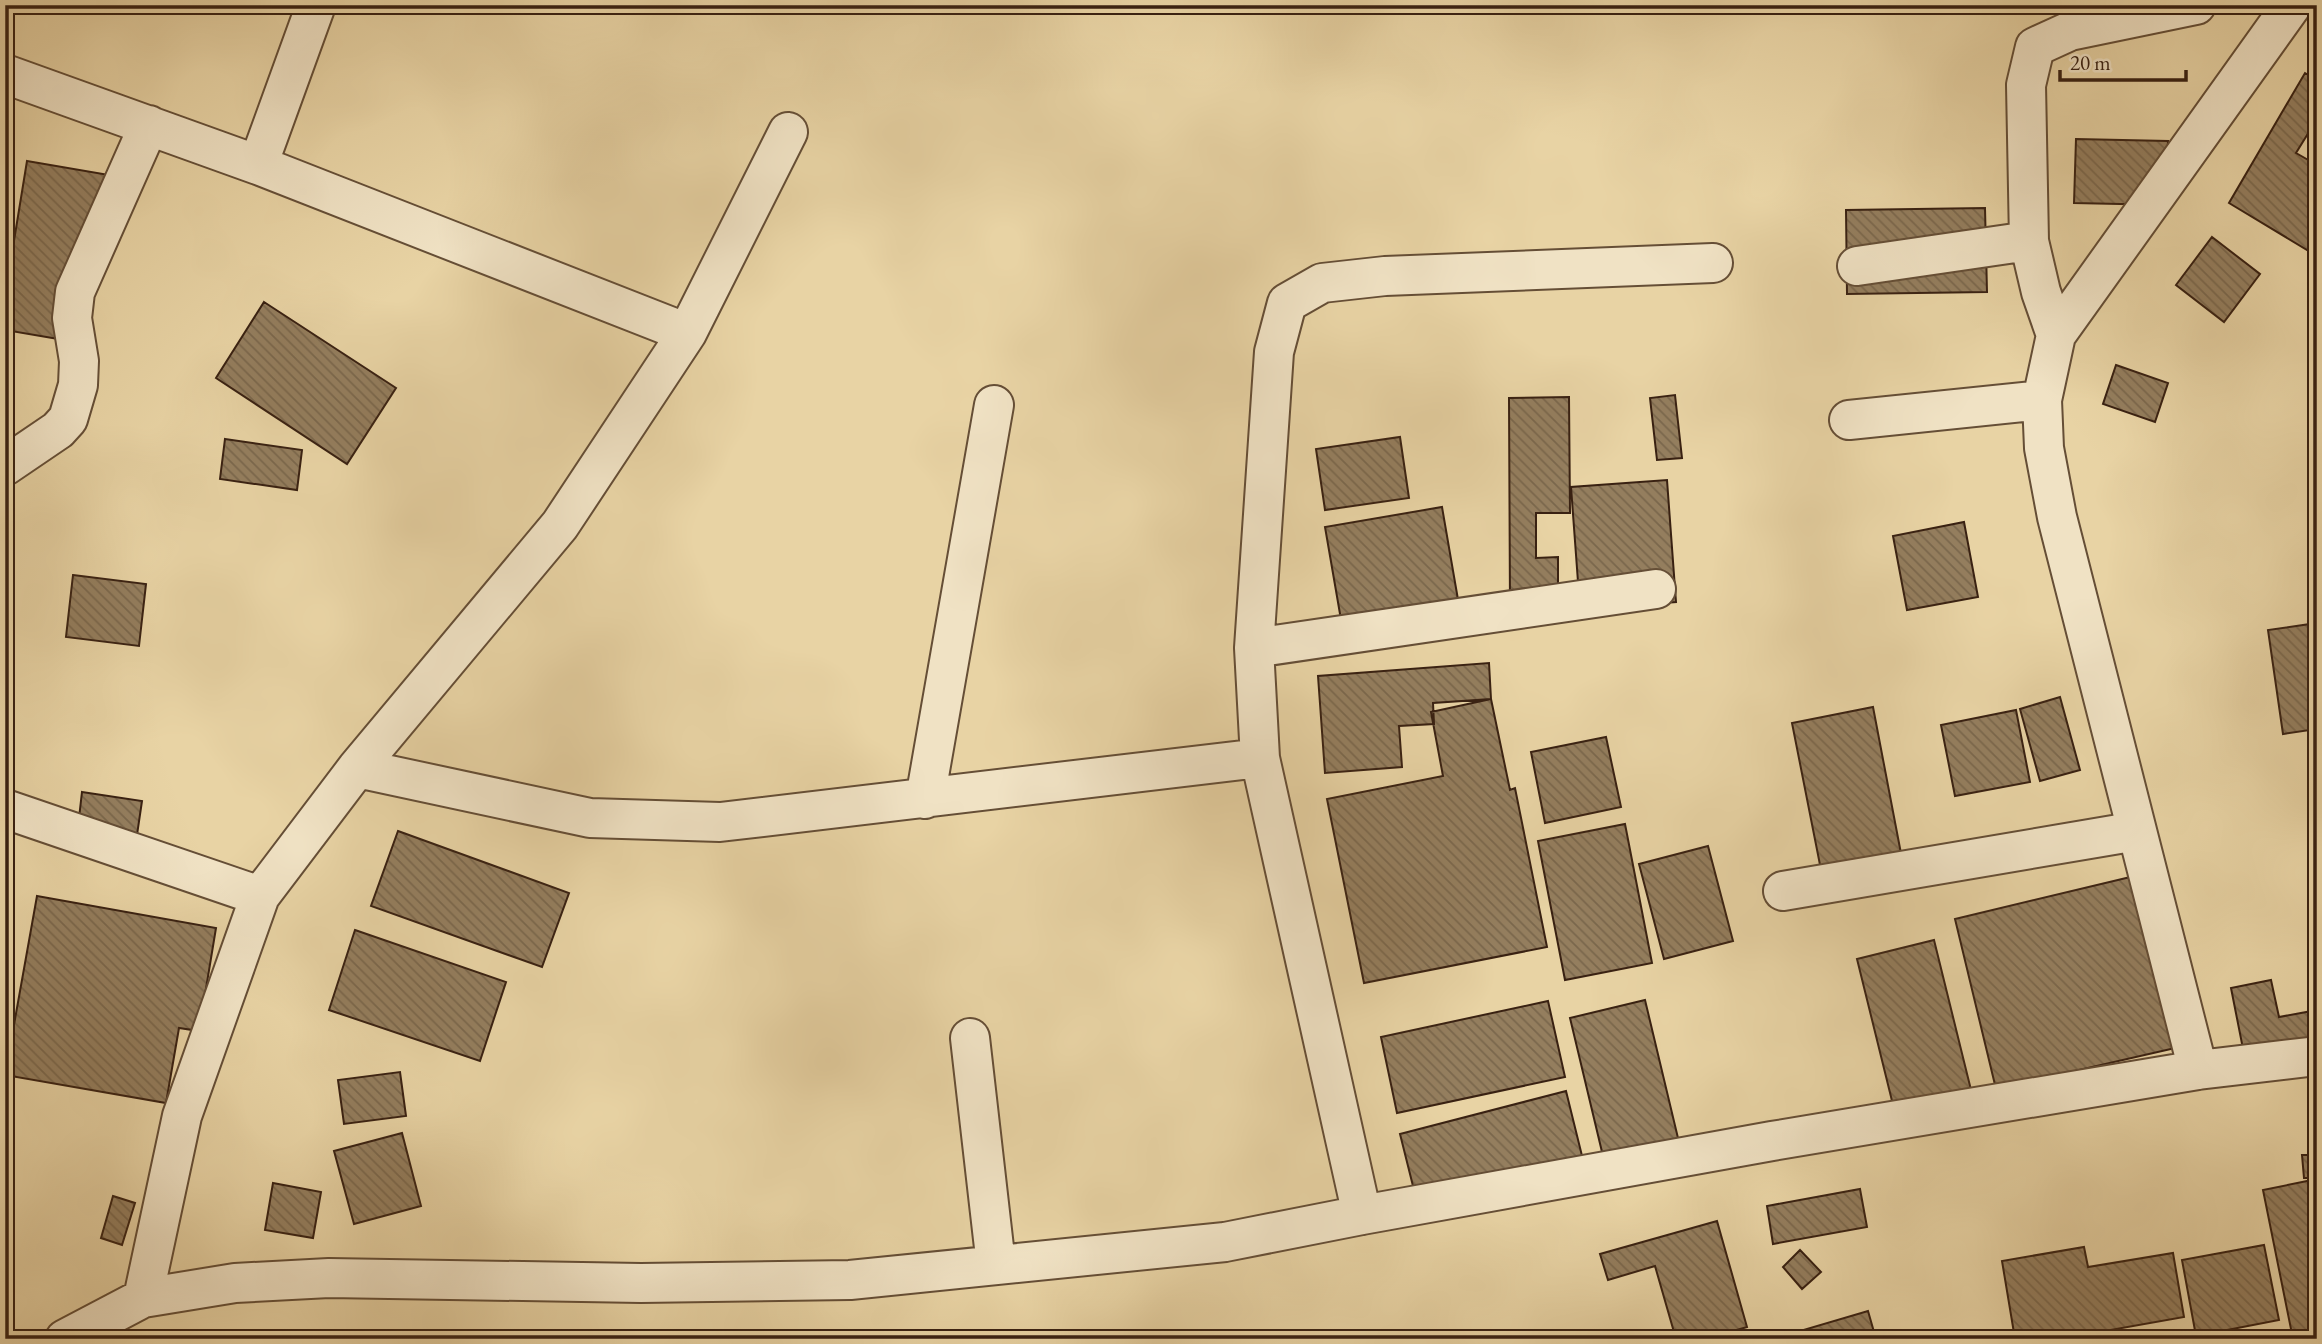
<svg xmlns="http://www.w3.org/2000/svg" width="2322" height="1344" font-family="'EB Garamond',serif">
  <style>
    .building { fill: url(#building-back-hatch); stroke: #392112; stroke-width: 2 }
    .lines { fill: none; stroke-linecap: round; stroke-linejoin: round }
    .minor-casing { stroke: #654e36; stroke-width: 42 }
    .minor { stroke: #f0e2c4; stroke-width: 38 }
  </style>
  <defs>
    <pattern id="building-back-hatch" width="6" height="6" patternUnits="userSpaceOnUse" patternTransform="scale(1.75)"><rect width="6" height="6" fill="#947e5e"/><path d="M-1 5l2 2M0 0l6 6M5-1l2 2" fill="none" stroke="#7a674c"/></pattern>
  </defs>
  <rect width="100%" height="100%" fill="#e8d3a4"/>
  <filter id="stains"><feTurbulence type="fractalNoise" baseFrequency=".00286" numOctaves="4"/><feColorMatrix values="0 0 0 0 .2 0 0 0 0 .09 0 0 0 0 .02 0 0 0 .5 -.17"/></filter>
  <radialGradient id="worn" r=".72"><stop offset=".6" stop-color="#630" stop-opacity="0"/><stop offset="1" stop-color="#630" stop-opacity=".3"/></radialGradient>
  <path class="building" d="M2305 73 2317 80V119L2296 153 2317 165V256L2229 203Z
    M2076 139 2168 141 2166 205 2074 203Z
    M27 161 109 175 82 343 5 330V296Z
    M1985 208 1987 292 1847 294 1846 210Z
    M2212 237 2260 274 2224 322 2176 285Z
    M264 302 396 388 347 464 216 378Z
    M2116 365 2168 383 2155 422 2103 404Z
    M1675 395 1682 458 1657 460 1650 398Z
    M1569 397 1570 513H1536V558L1558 557V606L1510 607 1509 398Z
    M1400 437 1409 498 1325 510 1316 449Z
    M225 439 302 450 297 490 220 479Z
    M1667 480 1676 602 1580 609 1571 487Z
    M1442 507 1461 617 1344 637 1325 527Z
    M1964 522 1978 597 1907 610 1893 536Z
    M73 575 146 584 139 646 66 637Z
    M2317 623V729L2283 734 2268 630Z
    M1489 663 1491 699 1433 703 1434 724 1399 726 1402 767 1325 773 1318 676Z
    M2060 697 2080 770 2040 781 2020 709Z
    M1491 699 1510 790 1515 788 1547 947 1364 983 1327 799 1443 776 1431 712Z
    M1873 707 1903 864 1823 880 1792 723Z
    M2016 710 2030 782 1955 796 1941 725Z
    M1606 737 1621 807 1545 823 1531 752Z
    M82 792 142 801 137 835 78 827Z
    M1625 824 1652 963 1565 980 1538 841Z
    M398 831 569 893 542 967 371 906Z
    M1708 846 1733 941 1664 959 1639 864Z
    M2143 874 2184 1046 1996 1089 1955 919Z
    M37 896 216 928 199 1031 179 1028 166 1103 5 1075Z
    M355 930 506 982 480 1061 329 1010Z
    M1934 940 1973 1098 1896 1117 1857 959Z
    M2271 980 2279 1017 2312 1011 2317 1038 2246 1064 2231 988Z
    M1645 1000 1683 1159 1608 1177 1570 1018Z
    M1548 1001 1565 1077 1397 1113 1381 1037Z
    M400 1072 406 1116 344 1124 338 1080Z
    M1566 1091 1585 1168 1419 1210 1400 1134Z
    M402 1133 421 1206 354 1224 334 1151Z
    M2302 1155H2317V1178H2304Z
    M2317 1179V1339H2293L2263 1190Z
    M273 1183 321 1192 313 1238 265 1230Z
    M1860 1189 1867 1227 1773 1244 1767 1206Z
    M113 1196 135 1203 122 1245 101 1238Z
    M1717 1221 1747 1327 1706 1339H1676L1655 1266 1608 1280 1600 1254Z
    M2264 1245 2279 1320 2196 1336 2182 1260Z
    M2084 1247 2088 1267 2173 1253 2184 1317 2060 1339H2015L2002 1261Z
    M1800 1250 1821 1272 1802 1289 1783 1267Z
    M1868 1311 1876 1339H1773Z"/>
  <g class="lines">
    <g class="minor-casing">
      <path id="minor" d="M5 74 258 165 687 333
        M258 165 316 5
        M1857 266 2029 241
        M2056 335 2041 292 2029 241 2026 85 2035 47 2070 31 2196 5
        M1849 420 2042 400
        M5 466 58 430 68 419 78 385 79 361 72 318 75 292 149 125
        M1254 648 1656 589
        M357 768 590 818 720 822 1260 758
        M925 799 994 405
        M5 809 260 896
        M1783 891 2137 831
        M970 1038 996 1265
        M2198 1070 2057 517 2044 448 2042 400 2056 335 2292 5
        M1362 1215 1260 758 1254 648 1274 352 1287 303 1322 283 1385 276 1713 263
        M143 1298 182 1116 260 896 357 768 560 525 687 333 788 132
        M65 1339 143 1298 235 1283 329 1278 641 1283 850 1280 1225 1242 1362 1215 1772 1141 2198 1070 2317 1056"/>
    </g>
    <use href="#minor" class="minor"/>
  </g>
  <rect width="2322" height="1344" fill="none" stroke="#e8d3a4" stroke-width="28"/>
  <rect x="7" y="7" width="2308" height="1330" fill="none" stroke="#392112" stroke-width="3.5"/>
  <rect x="14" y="14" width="2294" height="1316" fill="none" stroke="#392112" stroke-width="2"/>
  <path d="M2060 70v10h126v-10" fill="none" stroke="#392112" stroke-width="3.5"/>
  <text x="2070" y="70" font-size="21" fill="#392112" stroke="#f0e2c4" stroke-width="5" paint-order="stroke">20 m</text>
  <rect width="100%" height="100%" filter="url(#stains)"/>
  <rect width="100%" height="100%" fill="url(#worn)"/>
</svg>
